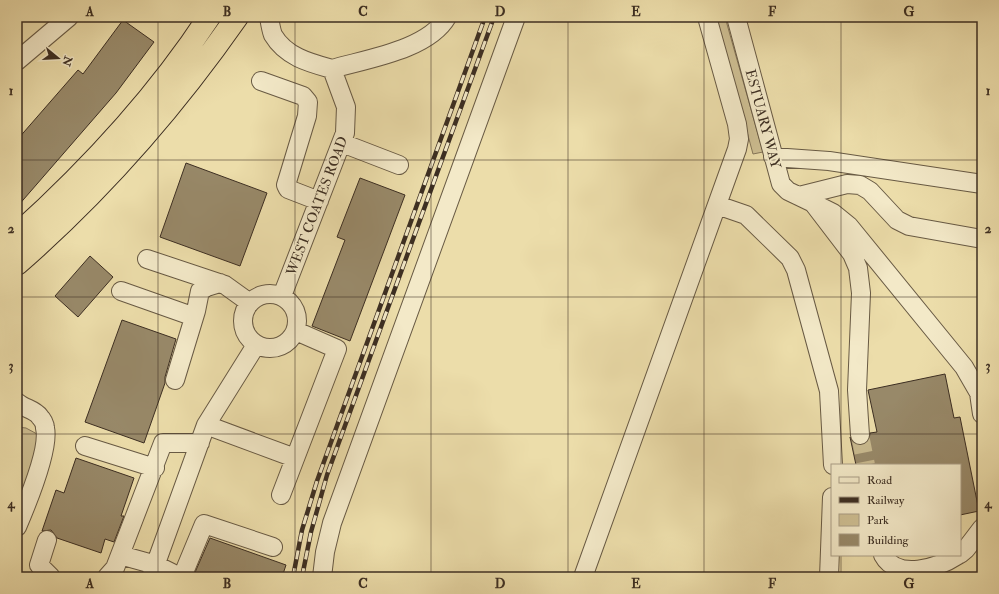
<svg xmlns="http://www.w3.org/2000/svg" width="999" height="594" font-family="'IM FELL Double Pica',serif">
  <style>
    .green { fill: #cebf93; stroke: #85765a }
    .building { fill: #988969; stroke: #3c2e22 }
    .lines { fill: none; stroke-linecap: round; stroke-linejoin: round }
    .minor-tunnel { stroke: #c9ba8f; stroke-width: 18; stroke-dasharray: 18 9; stroke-linecap: butt }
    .minor-casing { stroke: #685a44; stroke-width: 20 }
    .highway-casing { stroke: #3c2e22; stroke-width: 24 }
    .minor { stroke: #f3e9c8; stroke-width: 18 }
    .highway { stroke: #ecddaa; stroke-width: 22 }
    .rail-casing { stroke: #3c2e22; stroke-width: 4.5 }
    .rail { stroke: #f3e9c8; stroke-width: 3; stroke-dasharray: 9; stroke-linecap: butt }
    .grid { fill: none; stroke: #3c2e22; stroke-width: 1; stroke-opacity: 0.55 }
    .labels { text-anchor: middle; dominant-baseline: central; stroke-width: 3.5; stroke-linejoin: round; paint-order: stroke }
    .street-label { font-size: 14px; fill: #3c2e22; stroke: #f3e9c8 }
    .neatline { fill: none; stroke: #3c2e22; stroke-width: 1.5 }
    .grid-label { font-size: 13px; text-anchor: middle; font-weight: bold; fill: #3c2e22 }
  </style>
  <rect width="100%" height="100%" fill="#ecddaa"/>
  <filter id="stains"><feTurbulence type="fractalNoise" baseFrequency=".005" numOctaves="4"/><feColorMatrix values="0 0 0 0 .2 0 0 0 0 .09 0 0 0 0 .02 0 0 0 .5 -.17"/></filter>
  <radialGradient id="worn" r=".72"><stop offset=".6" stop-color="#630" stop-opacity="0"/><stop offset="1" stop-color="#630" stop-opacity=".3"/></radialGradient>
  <path class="green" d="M716 17H725L763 152 753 154Z
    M17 427 26 428 37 434 39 444 17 515Z"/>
  <path class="building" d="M123 20 154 42 116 93 17 207V140L78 70 83 74Z
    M186 163 267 193 240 266 160 237Z
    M360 178 405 195 350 341 312 326 345 240 337 237Z
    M90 256 113 277 78 317 55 296Z
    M122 320 176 339 165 377V383L144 443 85 422Z
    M945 374 954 418 960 417 979 511 960 515V465H856L850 437 855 444 861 445 869 440 870 433 877 432 868 390Z
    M76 458 134 478 121 516H124L114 542 105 539 101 553 57 538 51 530 42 531 56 490 64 493Z
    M210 538 286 565 282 577H193Z"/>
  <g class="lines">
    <path class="minor-tunnel" d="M860 435 866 465"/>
    <g class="minor-casing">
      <path id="minor" d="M269 17C270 23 271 30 273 35 286 57 310 63 332 69L346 107 345 133 282 296
        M736 17 781 184 788 191 813 203
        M17 61 69 17
        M332 69C366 59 428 50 447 17
        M261 81 303 96 308 102 307 116 286 185 288 189 319 201
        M342 143 399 165
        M773 157 829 161 982 184
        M799 196 847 184 860 185 870 191 897 220 909 226 982 239
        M717 205 746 215 790 258 796 270 829 391 833 465
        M147 259 225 285 250 303
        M121 291 189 315 196 311 200 291 207 287 220 283
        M243 321a27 27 0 1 1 54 0a27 27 0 1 1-54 0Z
        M175 380 196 311
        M17 402C23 408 36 410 40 417 42 419 45 424 45 428 50 449 26 506 17 527
        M206 425 295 458
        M860 435 857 390 861 293 858 268 852 254 813 203 833 213 849 226 964 367 979 393 982 414
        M85 446 155 468
        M281 495 337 349 296 331
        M47 540 39 565 51 577
        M960 554 966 549 982 528
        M120 555 156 565 180 577
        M883 555C897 581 938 568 958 555
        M107 577 115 568 163 443H200
        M151 577 206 425 256 345
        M182 577 204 524 273 547
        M322 577 325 552 332 523 516 17
        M583 577 737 149 739 139 737 124 707 17
        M829 577 832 497"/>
    </g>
    <g class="highway-casing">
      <path id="highway" d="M17 235C89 170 156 98 209 17
        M17 264C102 190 172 110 237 17"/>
    </g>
    <use href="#minor" class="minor"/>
    <use href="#highway" class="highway"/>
    <g class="rail-casing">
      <path id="rail" d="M293 577 302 530 317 481 485 17
        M302 577 311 532 327 475 494 17"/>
    </g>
    <use href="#rail" class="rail"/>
  </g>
  <path class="grid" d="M158 17V577M295 17V577M431 17V577M568 17V577M704 17V577M841 17V465M17 160H982M17 297H982M17 434H982M841 555V577"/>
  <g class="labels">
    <g class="street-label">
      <text transform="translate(763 119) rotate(75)">ESTUARY WAY</text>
      <text transform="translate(317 206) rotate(-69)">WEST COATES ROAD</text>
    </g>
  </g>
  <rect width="999" height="594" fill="none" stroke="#ecddaa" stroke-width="44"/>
  <rect x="831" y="464" width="130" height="92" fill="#f3e9c8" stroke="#aa9e86"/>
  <rect x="839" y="477" width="20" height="6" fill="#f3e9c8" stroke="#aa9e86"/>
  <text x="867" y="484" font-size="12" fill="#3c2e22">Road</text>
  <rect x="839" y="497" width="20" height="6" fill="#3c2e22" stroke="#aa9e86"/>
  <text x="867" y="504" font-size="12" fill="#3c2e22">Railway</text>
  <rect x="839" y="514" width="20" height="12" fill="#cebf93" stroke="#aa9e86"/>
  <text x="867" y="524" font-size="12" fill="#3c2e22">Park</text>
  <rect x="839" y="534" width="20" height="12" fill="#988969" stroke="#aa9e86"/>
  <text x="867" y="544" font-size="12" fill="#3c2e22">Building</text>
  <g transform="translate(58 58) rotate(108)" stroke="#f3e9c8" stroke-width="3" paint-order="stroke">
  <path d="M0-3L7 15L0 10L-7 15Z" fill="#3c2e22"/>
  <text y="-6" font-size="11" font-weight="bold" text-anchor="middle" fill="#3c2e22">N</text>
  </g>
  <rect x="22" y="22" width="955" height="550" class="neatline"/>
  <g class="grid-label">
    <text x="90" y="16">A</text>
    <text x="227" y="16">B</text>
    <text x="363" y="16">C</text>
    <text x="500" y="16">D</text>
    <text x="636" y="16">E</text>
    <text x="772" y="16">F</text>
    <text x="909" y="16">G</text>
    <text x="11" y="95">1</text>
    <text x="988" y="95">1</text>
    <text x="11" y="233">2</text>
    <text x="988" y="233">2</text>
    <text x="11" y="370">3</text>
    <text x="988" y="370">3</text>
    <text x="11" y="508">4</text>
    <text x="988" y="508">4</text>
    <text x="90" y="588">A</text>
    <text x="227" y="588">B</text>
    <text x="363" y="588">C</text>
    <text x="500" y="588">D</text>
    <text x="636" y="588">E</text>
    <text x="772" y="588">F</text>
    <text x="909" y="588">G</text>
  </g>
  <rect width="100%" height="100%" filter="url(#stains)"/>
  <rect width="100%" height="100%" fill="url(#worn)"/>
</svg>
